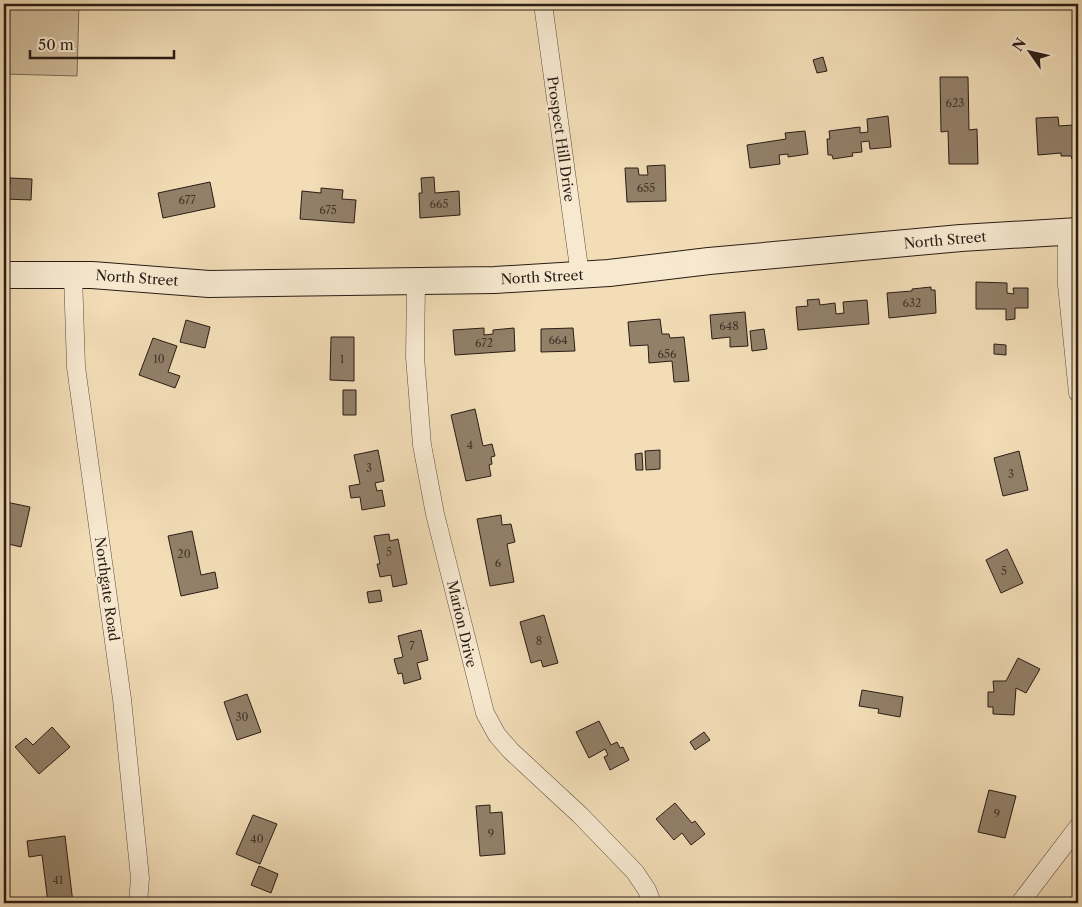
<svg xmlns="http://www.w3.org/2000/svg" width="1082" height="907" font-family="'Libre Caslon Text',serif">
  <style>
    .green { fill: #d0bc9b; stroke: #7c6c58 }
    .building { fill: #928069; stroke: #291c15 }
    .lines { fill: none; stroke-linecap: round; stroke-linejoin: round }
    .street-casing { stroke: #5b4c3e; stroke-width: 19 }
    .secondary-casing { stroke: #291c15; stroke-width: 28 }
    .street { stroke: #f7e9d0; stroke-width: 18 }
    .secondary { stroke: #f7e9d0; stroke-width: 26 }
    .labels { text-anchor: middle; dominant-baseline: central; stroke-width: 4; stroke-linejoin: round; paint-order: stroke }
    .number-label { font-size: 11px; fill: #43352a }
    .street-label { font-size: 14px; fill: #291c15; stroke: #f7e9d0 }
  </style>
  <rect width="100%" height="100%" fill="#f2ddb7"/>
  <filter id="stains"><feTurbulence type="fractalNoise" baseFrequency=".004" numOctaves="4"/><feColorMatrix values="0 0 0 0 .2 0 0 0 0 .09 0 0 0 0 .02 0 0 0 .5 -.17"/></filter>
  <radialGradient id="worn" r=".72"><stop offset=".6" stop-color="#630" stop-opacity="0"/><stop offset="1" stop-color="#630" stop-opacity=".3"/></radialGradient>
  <path class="green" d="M4 4H79L77 76 4 74Z"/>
  <path class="building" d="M823 57 827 71 817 73 813 60Z
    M940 77H968L969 130 977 129 978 164H949L948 131 941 132Z
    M888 116 891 147 870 149 869 141 861 142 862 152 852 153 853 156 833 159 832 155H828L827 139H830L829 131 860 127V133L868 132 867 119Z
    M1058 117 1059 126 1073 125 1074 135H1078V158L1072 159 1071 156H1061V153L1038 155 1036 118Z
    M805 131 808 154 788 157V154L779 155 780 164 750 168 747 145 786 139 785 133Z
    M665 165 666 201 627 202 625 168H638L639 175H648L647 166Z
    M434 177 435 193 459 191 460 215 420 218 419 193H422L421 178Z
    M10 178 32 179 31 200 4 199V184L10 185Z
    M210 182 215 207 163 218 158 193Z
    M321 188 343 190 342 199 356 200 354 223 300 219 302 191 321 193Z
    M976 282 1007 283V293L1014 294 1013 288H1028V308H1015V319L1006 320V309H976Z
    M931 287V290H935L936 313 889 318 887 293 912 291V289Z
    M819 299 820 305 835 303 836 314 844 313 843 302 867 300 869 324 798 330 796 307 808 306 807 300Z
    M745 312 748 346 730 347V337L712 339 710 315Z
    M660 319 662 334H669L670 338 684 337 689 381 674 382 672 361 649 363 648 345 630 346 628 322Z
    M186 320 210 327 205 348 180 342Z
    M484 328V335L493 334V330L514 328 515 351 455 355 453 330Z
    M573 328 575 351 541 352V329Z
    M764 329 767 349 752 351 750 331Z
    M331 337H354V381L330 380Z
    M153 338 177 346 168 372 180 376 175 388 139 375Z
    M994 344 1006 345V355L994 354Z
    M343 390H356V415H343Z
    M475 409 483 446 492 444 495 456 491 457 492 464 489 465 491 476 466 481 451 415Z
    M378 450 384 481 375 483 377 491 382 490 385 506 362 510 360 497 351 498 349 486 360 484 354 455Z
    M660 450V469L646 470 645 451Z
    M1019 451 1028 490 1003 496 994 458Z
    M642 453 643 470H636L635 454Z
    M6 502 30 507 21 547 4 543V510Z
    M501 515 502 525 511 524 515 542 507 544 514 582 490 586 477 519Z
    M192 531 201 575 215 572 218 588 181 596 168 536Z
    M389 534 390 541 398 539 407 584 393 587 391 575 380 577 377 564H380L374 536Z
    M1007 549 1023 583 1001 593 986 560Z
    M380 590 382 601 369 603 367 592Z
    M544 615 558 663 543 667 541 660 531 663 520 622Z
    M421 630 428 660 417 663 421 679 404 684 402 673 398 674 394 659 403 657 398 636Z
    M1018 658 1040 669 1026 693 1016 688 1014 715 993 714V707H988V692H994L993 681H1006Z
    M862 690 903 697 900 717 878 713 879 709 859 706Z
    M247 694 261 732 237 740 224 702Z
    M599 721 611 745 617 742 620 748 623 747 629 760 610 770 604 757 608 755 605 749 589 758 576 732Z
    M52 727 70 747 39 774 15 747 26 738 33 745Z
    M704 732 710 740 695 750 690 742Z
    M989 790 1016 796 1005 838 978 832Z
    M675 803 692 823 695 821 705 834 691 845 682 833 674 840 656 819Z
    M490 805V813L502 812 505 854 480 856 476 806Z
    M253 815 277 824 260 864 236 854Z
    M65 836 73 903H48L42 855 29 857 27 841Z
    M259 866 278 874 271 893 251 885Z"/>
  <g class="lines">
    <g class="street-casing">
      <path id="street" d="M543 4 580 275
        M1067 232V285L1078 393
        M73 275 76 367 122 699 140 878 138 903
        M416 282 415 357 422 445 435 514 485 713 497 735 511 751 580 815 635 872 647 890 652 903
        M1020 903 1078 827"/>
    </g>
    <g class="secondary-casing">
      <path id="secondary" d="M4 275H92L209 284 495 280 609 273 709 261 961 238 1078 231"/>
    </g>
    <use href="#street" class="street"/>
    <use href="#secondary" class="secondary"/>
  </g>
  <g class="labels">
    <g class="number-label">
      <text x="955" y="103">623</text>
      <text x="646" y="188">655</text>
      <text x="187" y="200">677</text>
      <text x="439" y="204">665</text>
      <text x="328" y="210">675</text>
      <text x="912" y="303">632</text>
      <text x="729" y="326">648</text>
      <text x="558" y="340">664</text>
      <text x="484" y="343">672</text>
      <text x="667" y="354">656</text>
      <text x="159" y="359">10</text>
      <text x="342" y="359">1</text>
      <text x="470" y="445">4</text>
      <text x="369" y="468">3</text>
      <text x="1011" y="474">3</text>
      <text x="389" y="552">5</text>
      <text x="184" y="554">20</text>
      <text x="498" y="563">6</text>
      <text x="1004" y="571">5</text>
      <text x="539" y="641">8</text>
      <text x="412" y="646">7</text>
      <text x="242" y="717">30</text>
      <text x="997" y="814">9</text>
      <text x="491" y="834">9</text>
      <text x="257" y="839">40</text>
      <text x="58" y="880">41</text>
    </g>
    <g class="street-label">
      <text transform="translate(561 139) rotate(82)">Prospect Hill Drive</text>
      <text transform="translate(945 240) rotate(-5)">North Street</text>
      <text transform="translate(542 277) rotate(-3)">North Street</text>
      <text transform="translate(137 278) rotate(4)">North Street</text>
      <text transform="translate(107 589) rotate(82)">Northgate Road</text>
      <text transform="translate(462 624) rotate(77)">Marion Drive</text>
    </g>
  </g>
  <rect width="1082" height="907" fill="none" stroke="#f2ddb7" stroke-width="20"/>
  <rect x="5" y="5" width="1072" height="897" fill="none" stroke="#291c15" stroke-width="2.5"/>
  <rect x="10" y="10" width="1062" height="887" fill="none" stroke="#291c15"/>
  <g transform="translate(1030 52) rotate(304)" stroke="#f7e9d0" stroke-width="4" paint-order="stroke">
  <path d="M0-4L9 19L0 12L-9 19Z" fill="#291c15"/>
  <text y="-8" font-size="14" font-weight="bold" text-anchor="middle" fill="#291c15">N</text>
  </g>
  <path d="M30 50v8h144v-8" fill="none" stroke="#291c15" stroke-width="2.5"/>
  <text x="38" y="50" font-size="15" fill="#291c15" stroke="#f7e9d0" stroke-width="4" paint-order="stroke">50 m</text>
  <rect width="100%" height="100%" filter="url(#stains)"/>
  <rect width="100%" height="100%" fill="url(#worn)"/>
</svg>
